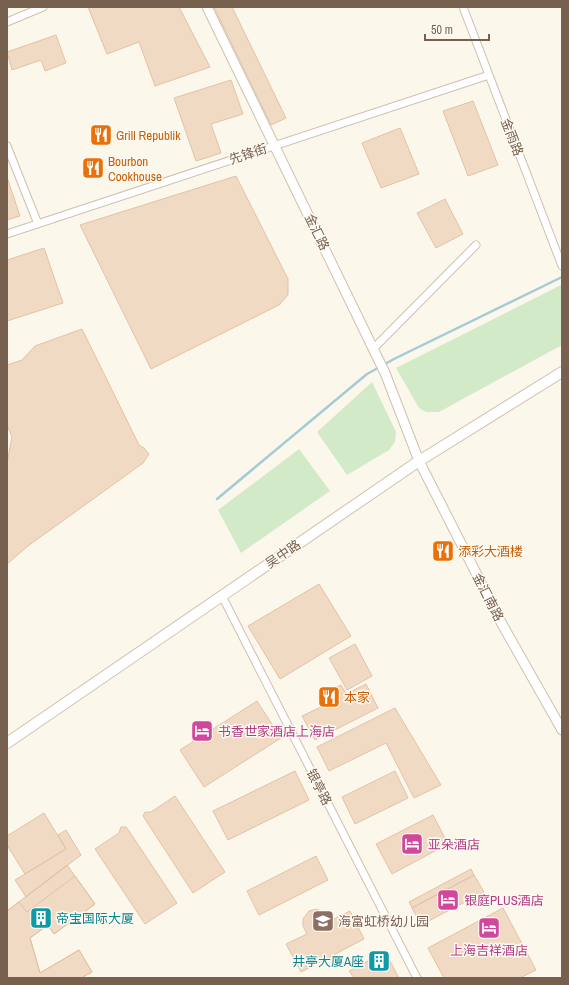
<svg xmlns="http://www.w3.org/2000/svg" width="569" height="985" font-family="'Archivo Narrow','Noto Sans SC',sans-serif">
  <style>
    .green { fill: #d3eac9 }
    .lines { fill: none; stroke-linecap: round; stroke-linejoin: round }
    .stream { stroke: #a5cbd7; stroke-width: 2.5 }
    .building { fill: #f1dac3; stroke: #e3c2a4 }
    .minor-casing { stroke: #cec0b0; stroke-width: 9 }
    .tertiary-casing { stroke: #cec0b0; stroke-width: 11 }
    .secondary-casing { stroke: #d1c1ae; stroke-width: 12 }
    .minor { stroke: #fff; stroke-width: 7 }
    .tertiary { stroke: #fff; stroke-width: 9 }
    .secondary { stroke: #fff; stroke-width: 10 }
    .labels { text-anchor: middle; dominant-baseline: central; stroke-width: 3; stroke-linejoin: round; paint-order: stroke }
    .food-label { font-size: 13px; fill: #c56008; stroke: #fefaf1; text-anchor: start }
    .street-label { font-size: 13px; fill: #77604e; stroke: #fefaf1 }
    .hotel-label { font-size: 13px; fill: #b23c85; stroke: #fefaf1; text-anchor: start }
    .culture-label { font-size: 13px; fill: #0d838f; stroke: #fefaf1; text-anchor: start }
    .education-label { font-size: 13px; fill: #785e54; stroke: #fefaf1; text-anchor: start }
  </style>
  <rect width="100%" height="100%" fill="#fcf7eb"/>
  <path class="green" d="M561 285 562 345 439 412H426L419 408 396 368Z
    M372 382 396 432 395 442 389 450 347 475 317 432Z
    M299 449 330 491 241 553 218 510Z"/>
  <g class="lines">
    <path class="stream" d="M217 499 367 374 394 359 562 277"/>
  </g>
  <path class="building" d="M88 7H179L210 67 155 86 139 42 107 54Z
    M214 7H232L286 118 271 125Z
    M56 35 66 63 45 71 41 60 12 70 7 52Z
    M231 80 243 114 211 124 221 153 196 161 174 98Z
    M473 101 498 165 468 176 443 111Z
    M400 128 419 174 381 188 362 143Z
    M236 176 288 279V295L279 305 151 369 80 225Z
    M7 177 20 216 7 220Z
    M445 199 463 234 436 248 417 213Z
    M44 248 63 303 7 321V260Z
    M82 329 139 445 144 448 149 454 143 463 28 546 7 564V463L12 437 7 425V365L22 360 35 346Z
    M319 584 351 636 280 679 248 626Z
    M355 644 372 676 347 690 329 658Z
    M366 684 378 708 315 740 302 716 323 706 318 697 341 685 346 694Z
    M257 701 281 738 204 787 180 750Z
    M395 708 441 785 414 798 386 743 329 771 317 747Z
    M295 771 309 800 228 840 213 811Z
    M395 771 408 798 355 824 342 797Z
    M175 796 225 872 193 893 143 816 145 812H151Z
    M44 813 66 849 25 874 7 845V836Z
    M433 815 448 844 392 874 376 844Z
    M121 827H126L129 831 177 903 145 924 95 849 119 833Z
    M66 830 81 855 26 897 15 880 66 849 58 835Z
    M316 856 328 880 259 915 247 891Z
    M67 865 95 904 54 934 48 925 30 938 40 973 79 950 92 972 81 978H7V911Z
    M471 869 474 875 412 908 409 902Z
    M474 875 484 892 421 925 412 908Z
    M75 876 95 904 54 934 48 925 30 938 40 973 79 950 92 972 81 978H7V911L19 902 27 912Z
    M503 908 536 970 520 978H444L428 948Z
    M317 909 326 914 330 921 350 911 364 939 301 972 286 944 307 934 303 926V919L309 911Z
    M385 952 399 978H354L349 971Z"/>
  <g class="lines">
    <g class="minor-casing">
      <path id="minor" d="M463 7 562 266
        M7 22 43 7
        M7 146 38 224
        M7 234 489 75
        M373 349 476 245
        M222 596 417 978"/>
    </g>
    <g class="tertiary-casing">
      <path id="tertiary" d="M207 7 385 373 419 461 502 624 562 730"/>
    </g>
    <g class="secondary-casing">
      <path id="secondary" d="M7 743 419 461 562 372"/>
    </g>
    <use href="#minor" class="minor"/>
    <use href="#tertiary" class="tertiary"/>
    <use href="#secondary" class="secondary"/>
  </g>
  <defs>
    <g id="restaurant-square" transform="scale(1.15)"><rect x="-9" y="-9" width="18" height="18" rx="4" fill="#e8710a" stroke="#fefaf1"/><path d="M-5-6h1v4h1v-4h1v4h1v-4h1v5L-1.5 .5V6h-2V.5L-5-1ZM5-6V6H3V1.5H1.5Q1.5-4 5-6Z" fill="#fff"/></g>
    <g id="hotel-square" transform="scale(1.15)"><rect x="-9" y="-9" width="18" height="18" rx="4" fill="#d1479c" stroke="#fefaf1"/><path d="M-6-4.5h1.5V1H6V5H4.5V3h-9V5H-6ZM-4 0a1.8 1.8 0 1 1 3.6 0ZM.5 0V-2.5h3Q6-2.5 6 0Z" fill="#fff"/></g>
    <g id="building-square" transform="scale(1.15)"><rect x="-9" y="-9" width="18" height="18" rx="4" fill="#0f9aa8" stroke="#fefaf1"/><path d="M-4-6H4V6H1V3H-1V6H-4ZM-2.5-4.3h1.7v1.8h-1.7ZM.8-4.3h1.7v1.8H.8ZM-2.5-1h1.7V.8h-1.7ZM.8-1h1.7V.8H.8Z" fill="#fff"/></g>
    <g id="school-square" transform="scale(1.15)"><rect x="-9" y="-9" width="18" height="18" rx="4" fill="#8d6e63" stroke="#fefaf1"/><path d="M0-5L7-2L0 1L-7-2ZM-4 1L0 2.5L4 1V4Q0 6-4 4Z" fill="#fff"/></g>
  </defs>
  <g fill-rule="evenodd">
    <use href="#restaurant-square" x="101" y="135"/>
    <use href="#restaurant-square" x="93" y="168"/>
    <use href="#restaurant-square" x="443" y="551"/>
    <use href="#restaurant-square" x="329" y="697"/>
    <use href="#hotel-square" x="202" y="731"/>
    <use href="#hotel-square" x="412" y="844"/>
    <use href="#hotel-square" x="448" y="900"/>
    <use href="#building-square" x="41" y="918"/>
    <use href="#school-square" x="323" y="921"/>
    <use href="#hotel-square" x="489" y="928"/>
    <use href="#building-square" x="379" y="961"/>
  </g>
  <g class="labels">
    <g class="food-label">
      <text x="116" y="135">Grill Republik</text>
      <text x="108" y="161">Bourbon<tspan x="108" dy="15">Cookhouse</tspan></text>
      <text x="458" y="551">添彩大酒楼</text>
      <text x="344" y="697">本家</text>
    </g>
    <g class="street-label">
      <text transform="translate(512 137) rotate(69)">金雨路</text>
      <text transform="translate(248 154) rotate(-18)">先锋街</text>
      <text transform="translate(317 232) rotate(64)">金汇路</text>
      <text transform="translate(283 554) rotate(-34)">吴中路</text>
      <text transform="translate(488 597) rotate(63)">金汇南路</text>
      <text transform="translate(319 787) rotate(63)">银亭路</text>
    </g>
    <g class="hotel-label">
      <text x="218" y="731">书香世家酒店上海店</text>
      <text x="428" y="844">亚朵酒店</text>
      <text x="464" y="900">银庭PLUS酒店</text>
      <text x="489" y="950" text-anchor="middle">上海吉祥酒店</text>
    </g>
    <g class="culture-label">
      <text x="56" y="918">帝宝国际大厦</text>
      <text x="364" y="961" text-anchor="end">井亭大厦A座</text>
    </g>
    <g class="education-label">
      <text x="338" y="921">海富虹桥幼儿园</text>
    </g>
  </g>
  <rect width="569" height="985" fill="none" stroke="#77604e" stroke-width="16"/>
  <path d="M425 34v6h64v-6" fill="none" stroke="#77604e" stroke-width="2"/>
  <text x="431" y="34" font-size="12" fill="#77604e" stroke="#fefaf1" stroke-width="3" paint-order="stroke">50 m</text>
</svg>
